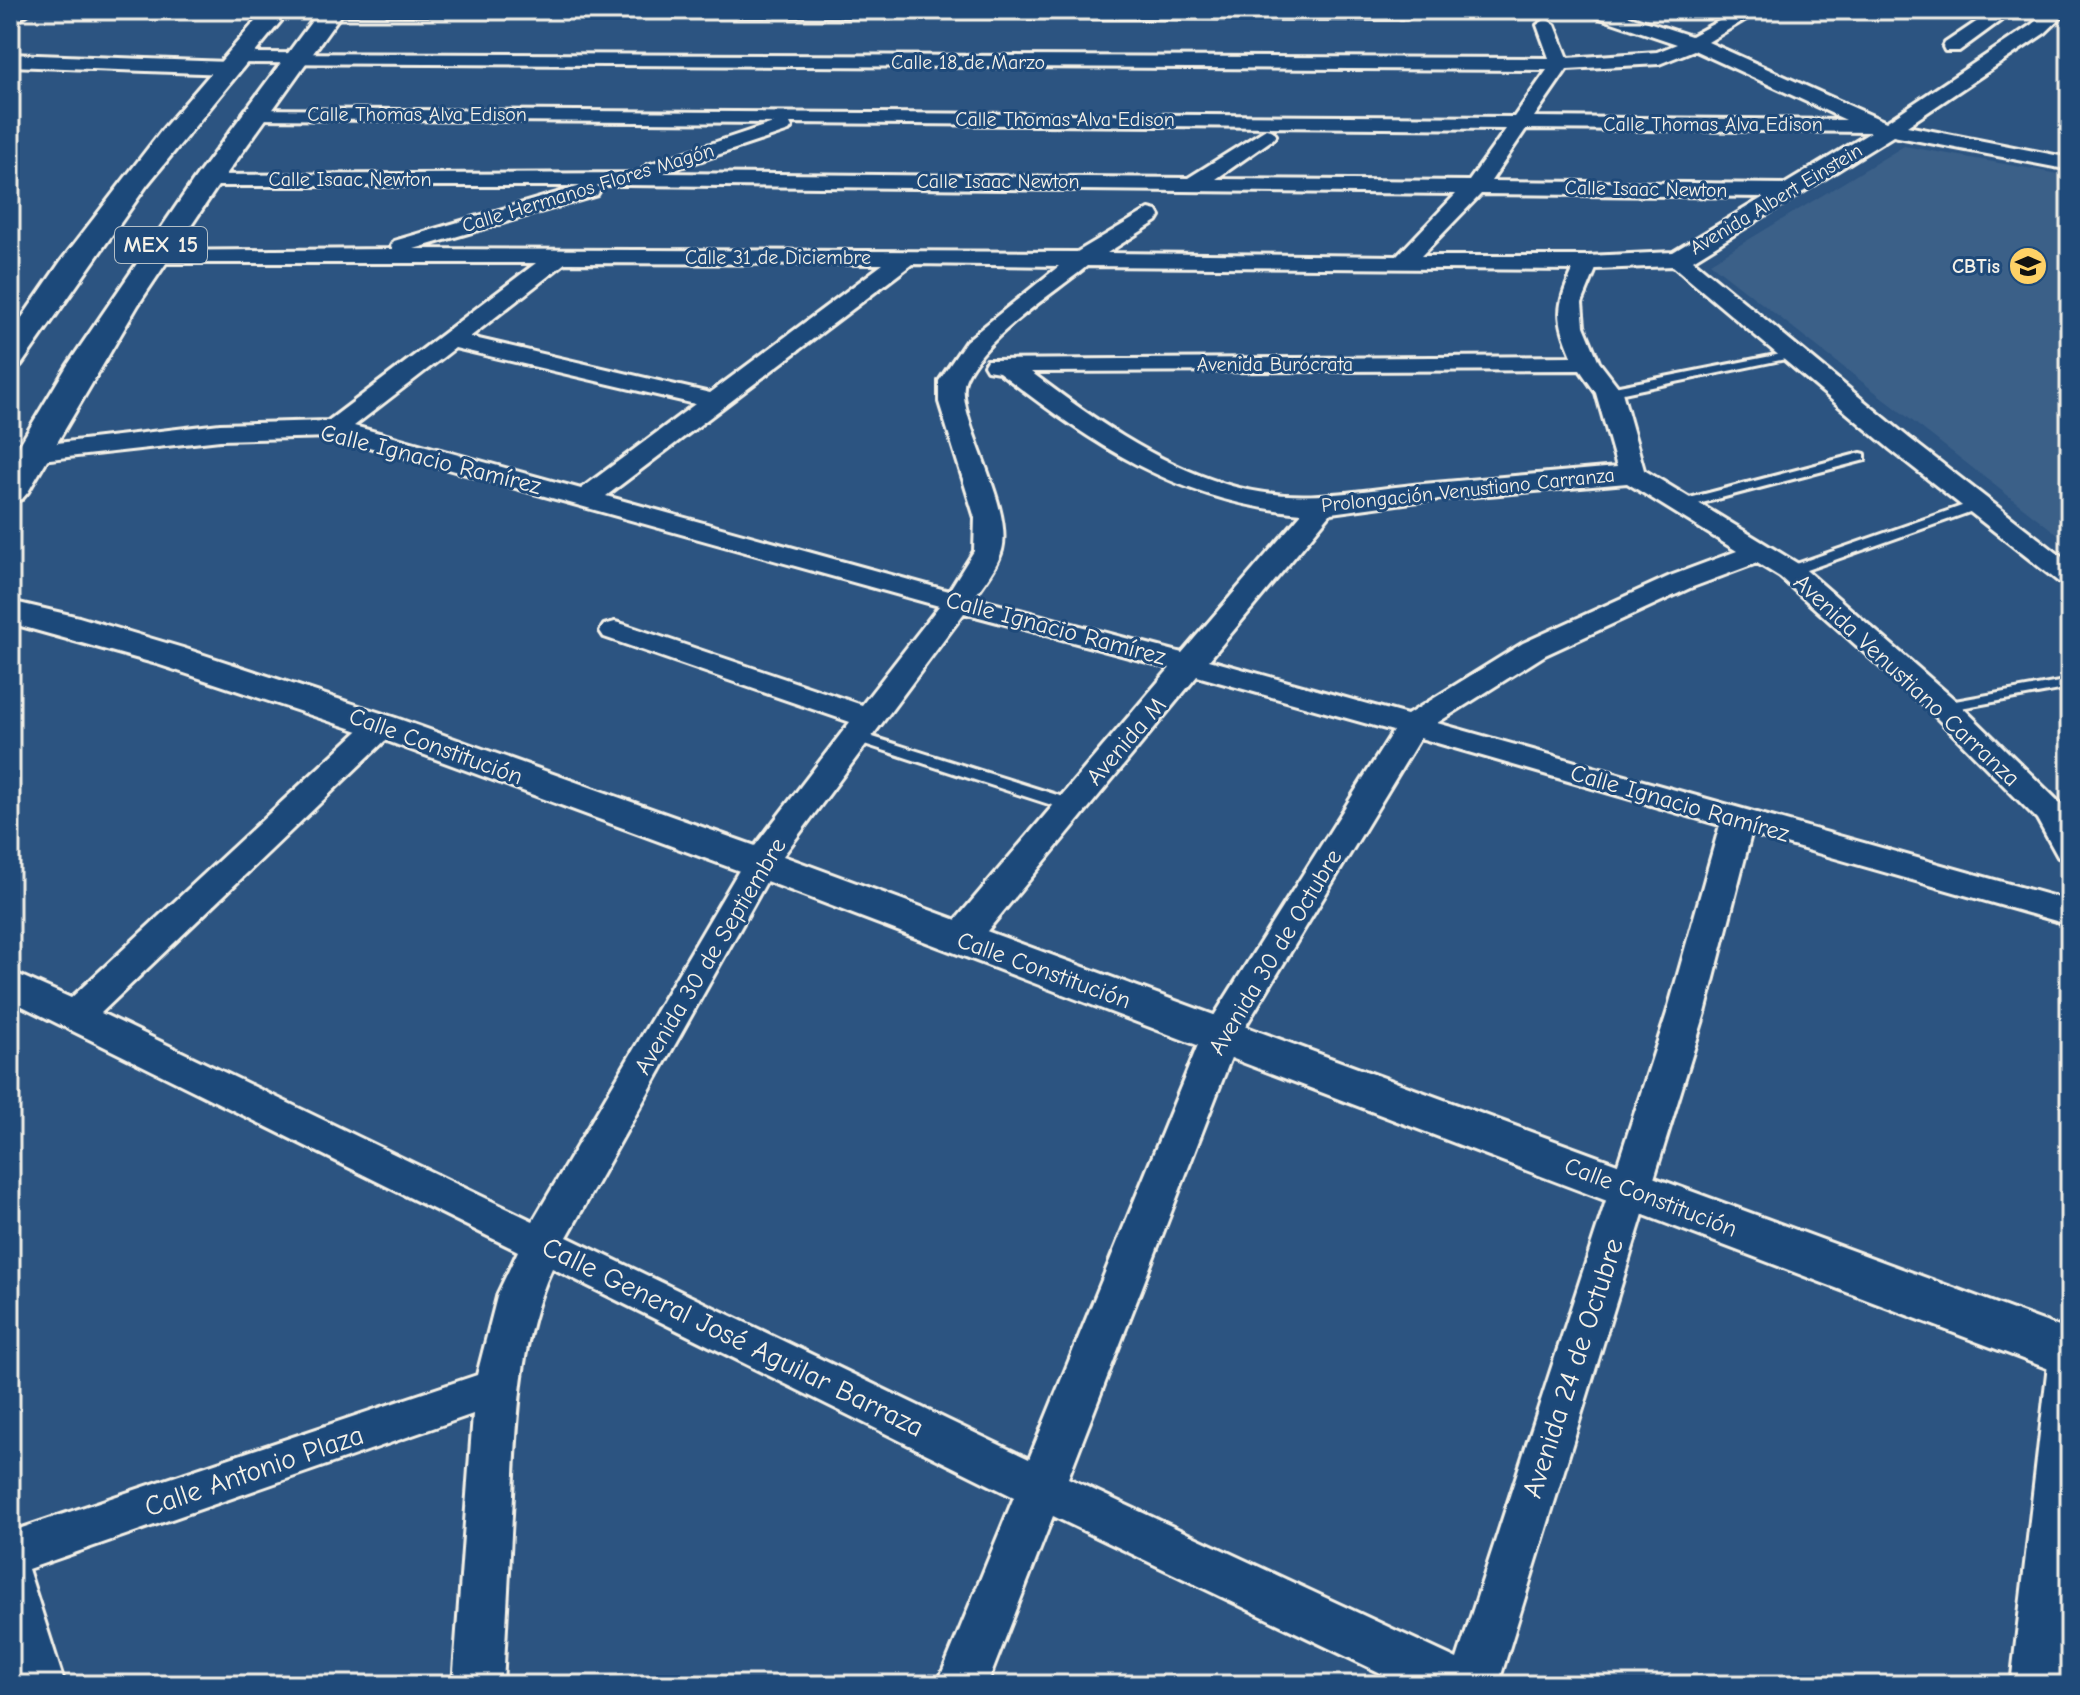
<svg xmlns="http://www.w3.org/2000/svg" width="2080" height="1695" font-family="'Comic Neue',sans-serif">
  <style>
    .built { fill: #3b6088 }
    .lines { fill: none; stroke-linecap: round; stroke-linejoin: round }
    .service-casing { stroke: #f4f1e8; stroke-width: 6 }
    .minor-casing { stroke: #f4f1e8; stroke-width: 6 }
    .tertiary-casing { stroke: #f4f1e8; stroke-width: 6 }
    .primary-casing { stroke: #f4f1e8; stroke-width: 6 }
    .service { fill: #1f4a7a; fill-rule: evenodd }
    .minor { fill: #1f4a7a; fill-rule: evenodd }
    .tertiary { fill: #1f4a7a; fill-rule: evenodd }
    .primary { fill: #1f4a7a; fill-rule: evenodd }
    .labels { text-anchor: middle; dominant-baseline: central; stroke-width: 6; stroke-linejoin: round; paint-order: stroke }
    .far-street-label { font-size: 20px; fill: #f4f1e8; stroke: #1f4a7a }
    .far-poi-label { font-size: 20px; font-weight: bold; fill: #f4f1e8; stroke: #1f4a7a; text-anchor: end }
    .shield { fill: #1f4a7a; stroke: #b4bfc7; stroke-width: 2 }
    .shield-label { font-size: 22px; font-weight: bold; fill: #f4f1e8 }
    .street-label { font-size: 24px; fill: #f4f1e8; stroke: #1f4a7a }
    .near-street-label { font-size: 28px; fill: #f4f1e8; stroke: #1f4a7a }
  </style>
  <rect width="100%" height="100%" fill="#2c5481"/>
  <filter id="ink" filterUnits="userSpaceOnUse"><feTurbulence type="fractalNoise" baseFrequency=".0125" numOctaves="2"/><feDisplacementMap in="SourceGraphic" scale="16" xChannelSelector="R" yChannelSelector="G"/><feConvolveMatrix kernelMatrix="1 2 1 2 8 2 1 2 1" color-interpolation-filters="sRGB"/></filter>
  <g filter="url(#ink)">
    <path class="built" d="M1904 146 2070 176V544L1710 263Z"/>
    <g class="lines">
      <g class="service-casing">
        <path id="service" d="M1791 352 1795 353V357L1609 396 1603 392 1609 388Z
          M1861 453 1865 454V460L1683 508 1677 504 1678 501Z
          M1976 501 1981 502V508L1795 574 1790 575 1783 571 1785 568Z
          M2070 680V688L1944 711 1937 707 1944 703Z
          M857 732 1076 801 1078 805 1070 810 1064 809 852 740 849 737Z"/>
      </g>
      <g class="minor-casing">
        <path id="minor" d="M12 10H33L10 26Z
          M322 10H1413L1416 14 1407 19 331 15Z
          M1585 10H1611L1691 36 1739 10H1761L1708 42 1886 122 2031 25 2049 10H2069L2045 33 1907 126 2070 158V170L1893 136 1693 260 1909 438 2070 563V586L2060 583 1891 450 1673 266 1596 269 1582 303 1584 326 1599 362 1622 392 1644 470 1800 565 1955 700 2062 805 2070 819V860L2058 857 2037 819 1933 714 1780 577 1757 563 1690 588 1545 655 1437 723 2070 901V925L1751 834 1705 1013 1498 1685H1406L1053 1516 987 1685H937L1014 1497 552 1268C519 1340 517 1417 513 1495 510 1559 506 1622 503 1685H453L473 1414 28 1569 65 1685H15L10 1667V1532L477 1375 498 1293 518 1251 10 1000V971L71 998 371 719 382 716 393 719 398 726 393 733 101 1013 533 1221 748 855 850 722 604 637 600 631 604 625 615 622 626 625 862 705 939 606 333 437 220 440 32 461 23 459 19 453 23 447 220 424 328 421 536 263H153L145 261 142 256 145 251 393 249 391 246 394 241 581 186H206L198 185 195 180 198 175 646 173 643 169 647 165 773 123 253 119 243 113 246 109 1514 117 1547 70 237 63 230 61 227 57 230 53 1549 58 1537 25 1546 19 1555 25 1568 58 1657 52 1677 44 1588 14ZM1694 50 1846 120 1534 117 1567 69 1659 64ZM790 123 1506 129 1469 181 1216 179 1273 139 1276 135 1273 131 1266 129 1188 178 663 173 789 131 792 127ZM1526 129 1871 132 1785 184 1491 181ZM597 185H627L1456 194 1397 256 1107 253 1157 221 1160 216 1157 211 1149 209 1077 252 414 249 597 195 600 190ZM1481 194 1764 197 1673 252 1587 256H1421ZM565 263 883 264 710 393 470 337ZM912 264 1059 266 966 341 939 381V402L975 518 974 551 949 591 606 496ZM1087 266 1573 270C1556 308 1556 317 1572 356L987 360 984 365 987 370 999 372C1095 446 1178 502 1302 513L1182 653 974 598C983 584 998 566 1002 550 1014 503 951 411 966 378 986 336 1050 296 1087 266ZM455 348 695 404 581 489 354 426ZM1580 370 1596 393 1617 467C1552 473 1488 478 1423 484 1351 491 1297 506 1225 484 1153 462 1089 416 1031 372ZM1627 483 1737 551 1670 576 1523 643 1407 715 1209 660 1331 513 1419 501ZM964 613 1170 668 948 929 943 938 948 947 961 950 974 947 1197 676 1393 731 1202 1035 1029 1459 567 1237 774 868ZM1420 738 1720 825 1667 1013 1457 1659 1068 1478 1239 1037Z
          M1994 10H2015L1959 51H1945L1943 47 1945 43Z
          M10 54 228 62 238 68 228 74 10 66Z
          M2070 1346V1591L2061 1685H2011L2048 1364 2055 1351Z"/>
      </g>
      <g class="tertiary-casing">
        <path id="tertiary" d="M10 601 79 617 183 648 396 718 775 853 2070 1331V1377L745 873 368 734 157 664 10 623Z"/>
      </g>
      <g class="primary-casing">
        <path id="primary" d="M265 10H290L147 185 21 365 10 368V335L61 261 162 130Z
          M320 10H344L215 190 138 305 28 492 22 499 10 503V461L67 366 194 180Z"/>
      </g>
      <use href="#service" class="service"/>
      <use href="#minor" class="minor"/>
      <use href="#tertiary" class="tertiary"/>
      <use href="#primary" class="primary"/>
    </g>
  </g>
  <defs>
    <g id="school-disc" transform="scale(2)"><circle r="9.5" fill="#ffd166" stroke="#1f4a7a"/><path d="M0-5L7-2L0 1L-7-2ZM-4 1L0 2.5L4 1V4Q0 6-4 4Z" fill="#111"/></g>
  </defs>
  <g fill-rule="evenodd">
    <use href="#school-disc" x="2028" y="266"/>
  </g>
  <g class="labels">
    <g class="far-street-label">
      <text x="968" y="62">Calle 18 de Marzo</text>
      <text x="417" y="114">Calle Thomas Alva Edison</text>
      <text x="1065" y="119">Calle Thomas Alva Edison</text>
      <text x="1713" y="124">Calle Thomas Alva Edison</text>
      <text x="350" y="179">Calle Isaac Newton</text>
      <text x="998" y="181">Calle Isaac Newton</text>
      <text transform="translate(588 188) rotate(-17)">Calle Hermanos Flores Magón</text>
      <text transform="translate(1646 189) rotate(1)">Calle Isaac Newton</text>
      <text transform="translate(1776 199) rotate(-31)">Avenida Albert Einstein</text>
      <text x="778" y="257">Calle 31 de Diciembre</text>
      <text x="1275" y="364">Avenida Burócrata</text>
      <text transform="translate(1468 490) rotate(-6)">Prolongación Venustiano Carranza</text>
    </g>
    <g class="far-poi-label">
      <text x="2000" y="266">CBTis</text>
    </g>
    <rect class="shield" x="115" y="227" width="92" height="36" rx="6"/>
    <g class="shield-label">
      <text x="161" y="245">MEX 15</text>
    </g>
    <g class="street-label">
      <text transform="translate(431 459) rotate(14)">Calle Ignacio Ramírez</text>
      <text transform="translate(1056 628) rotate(15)">Calle Ignacio Ramírez</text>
      <text transform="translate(1907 680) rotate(43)">Avenida Venustiano Carranza</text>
      <text transform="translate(1126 741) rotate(-49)">Avenida M</text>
      <text transform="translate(436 746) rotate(20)">Calle Constitución</text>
      <text transform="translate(1680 803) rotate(16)">Calle Ignacio Ramírez</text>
      <text transform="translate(1275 952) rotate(-59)">Avenida 30 de Octubre</text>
      <text transform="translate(710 956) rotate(-59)">Avenida 30 de Septiembre</text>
      <text transform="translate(1044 970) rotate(20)">Calle Constitución</text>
      <text transform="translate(1651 1197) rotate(21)">Calle Constitución</text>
    </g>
    <g class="near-street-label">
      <text transform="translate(733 1337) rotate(26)">Calle General José Aguilar Barraza</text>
      <text transform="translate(1573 1368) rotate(-72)">Avenida 24 de Octubre</text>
      <text transform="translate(254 1471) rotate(-19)">Calle Antonio Plaza</text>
    </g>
  </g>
  <rect width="2080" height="1695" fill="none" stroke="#1f4a7a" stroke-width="40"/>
  <rect x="20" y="20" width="2040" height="1655" fill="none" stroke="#f4f1e8" stroke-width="3" filter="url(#ink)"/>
</svg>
